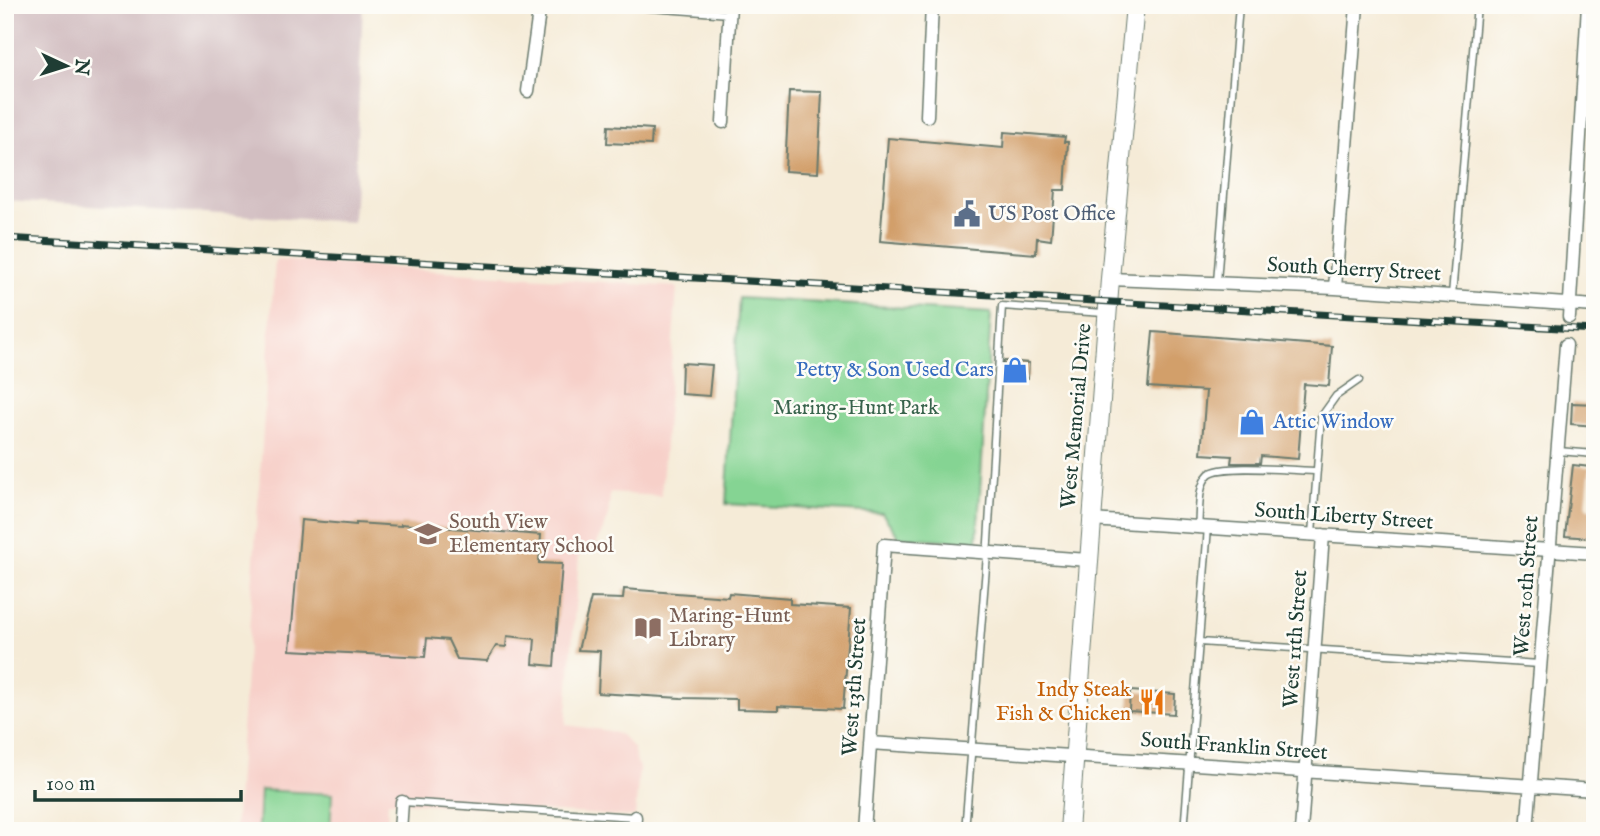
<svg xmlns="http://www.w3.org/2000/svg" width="1600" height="836" font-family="'IM FELL English',serif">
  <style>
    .built { fill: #f7d0c9 }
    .industrial { fill: #d2bec1 }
    .green { fill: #85d493; stroke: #528864; stroke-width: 2 }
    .building { fill: #d29f6a }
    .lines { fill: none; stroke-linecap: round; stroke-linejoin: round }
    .service-casing { stroke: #6a7a6d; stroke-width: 9 }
    .minor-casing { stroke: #6a7a6d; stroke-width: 15 }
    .secondary-casing { stroke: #6a7a6d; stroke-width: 20 }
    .service { stroke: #fff; stroke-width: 6 }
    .minor { stroke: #fff; stroke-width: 12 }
    .secondary { stroke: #fff; stroke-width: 18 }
    .rail-casing { stroke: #1f3d34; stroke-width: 7 }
    .rail { stroke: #fdfcf7; stroke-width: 4.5; stroke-dasharray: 13; stroke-linecap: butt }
    .labels { text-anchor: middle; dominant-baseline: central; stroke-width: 5; stroke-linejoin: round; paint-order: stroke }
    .service-label { font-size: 21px; fill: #4e5e75; stroke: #fdfcf7; text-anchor: start }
    .street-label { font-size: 21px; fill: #1f3d34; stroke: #fdfcf7 }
    .shop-label { font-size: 21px; fill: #366cbe; stroke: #fdfcf7; text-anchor: end }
    .park-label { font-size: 21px; fill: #38634c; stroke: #fdfcf7 }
    .education-label { font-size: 21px; fill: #785e54; stroke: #fdfcf7; text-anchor: start }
    .food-label { font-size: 21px; fill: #c56008; stroke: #fdfcf7; text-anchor: end }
  </style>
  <rect width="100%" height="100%" fill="#fdfcf7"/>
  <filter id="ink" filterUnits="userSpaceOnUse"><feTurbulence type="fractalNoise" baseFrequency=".0143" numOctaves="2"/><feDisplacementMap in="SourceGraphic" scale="14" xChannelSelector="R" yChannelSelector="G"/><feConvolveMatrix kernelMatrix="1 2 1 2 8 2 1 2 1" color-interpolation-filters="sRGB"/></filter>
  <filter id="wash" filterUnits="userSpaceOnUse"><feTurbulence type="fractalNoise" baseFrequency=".00686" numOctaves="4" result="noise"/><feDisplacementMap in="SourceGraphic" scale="28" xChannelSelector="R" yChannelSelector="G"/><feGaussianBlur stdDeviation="1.57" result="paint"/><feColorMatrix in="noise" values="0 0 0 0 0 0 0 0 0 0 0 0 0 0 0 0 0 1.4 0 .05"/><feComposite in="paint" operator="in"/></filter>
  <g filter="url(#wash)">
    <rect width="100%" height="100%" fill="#f5ebd7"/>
    <path class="built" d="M275 260 677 287 661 496 610 493 608 518 594 550 579 556 566 725 609 731 621 735 633 748 639 769 635 817 388 801 387 831H235Z"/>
    <path class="industrial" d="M5 5H363L353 222 5 201Z"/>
    <path class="green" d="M739 298 991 313 977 542 899 537 882 513 726 504Z
      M260 790 332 794 330 831H258Z"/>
    <g id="blocks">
      <path class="building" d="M789 91 822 92 818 173 785 171Z
        M608 126 652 129 651 145 607 143Z
        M1004 132 1065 137 1064 142H1068L1065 190H1055L1051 240 1037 238 1036 254 880 241 888 138 1003 148Z
        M1153 332 1332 346 1329 386 1304 384 1298 459 1261 456 1260 463H1231L1232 456 1201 454 1206 391 1148 387Z
        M1004 361 1029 363 1028 378 1003 377Z
        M682 363 712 365 709 396 681 394Z
        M1572 403 1595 404V426L1571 424Z
        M1573 465 1590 467 1586 508H1593L1590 538 1565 536Z
        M301 520 356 525V523L401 526V524L541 535 539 563 562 564 554 666 533 664 535 639 507 636 506 647 496 646 487 661 457 659 448 640 427 638 425 657 290 650Z
        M624 589 728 597 729 593 790 598V604L851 608 843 709 778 706V710L737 709V699L681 698 598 693 600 651 578 650 591 598 623 599Z
        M1130 691 1175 694 1174 714 1129 711Z"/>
    </g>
  </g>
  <g filter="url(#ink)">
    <use href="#blocks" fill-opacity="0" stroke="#6a7a6d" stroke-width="2"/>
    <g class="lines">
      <g class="service-casing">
        <path id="service" d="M611 5 729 14
          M1217 282 1239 5
          M1452 295 1477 5
          M1558 451 1595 454
          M1198 527C1200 511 1197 486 1209 474 1222 463 1298 471 1317 471
          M1312 534 1321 417 1336 396 1359 380
          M1199 642 1540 664
          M403 802 635 817
          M965 831 988 542 1002 306 1104 313
          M1184 831 1208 527"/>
      </g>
      <g class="minor-casing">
        <path id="minor" d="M528 91 540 5
          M927 116 932 5
          M723 122 730 5
          M1110 279 1335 288 1595 306
          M1335 288 1357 5
          M1569 317 1588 5
          M1091 520 1595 553
          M870 743 1595 790
          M400 831 402 802
          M634 831 635 817
          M864 831 884 545 1088 560
          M1301 831 1323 535
          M1527 831 1566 345"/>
      </g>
      <g class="secondary-casing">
        <path id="secondary" d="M1069 831 1110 279 1135 5"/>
      </g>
      <use href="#service" class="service"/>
      <use href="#minor" class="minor"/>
      <use href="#secondary" class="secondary"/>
      <g class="rail-casing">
        <path id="rail" d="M5 238 1595 330"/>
      </g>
      <use href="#rail" class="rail"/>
    </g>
  </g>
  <defs>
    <g id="civic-bare" transform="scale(2.1)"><path d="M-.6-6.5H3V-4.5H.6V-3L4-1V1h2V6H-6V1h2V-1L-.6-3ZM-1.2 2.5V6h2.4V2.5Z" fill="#5c6f8a" stroke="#fdfcf7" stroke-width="2.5" paint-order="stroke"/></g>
    <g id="shop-bare" transform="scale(2.1)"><path d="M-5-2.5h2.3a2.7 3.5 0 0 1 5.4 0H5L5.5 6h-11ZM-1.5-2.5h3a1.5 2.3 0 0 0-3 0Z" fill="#3f7fe0" stroke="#fdfcf7" stroke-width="2.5" paint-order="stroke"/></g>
    <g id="school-bare" transform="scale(2.1)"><path d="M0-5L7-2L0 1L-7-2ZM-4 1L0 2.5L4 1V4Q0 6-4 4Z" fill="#8d6e63" stroke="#fdfcf7" stroke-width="2.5" paint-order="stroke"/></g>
    <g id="library-bare" transform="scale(2.1)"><path d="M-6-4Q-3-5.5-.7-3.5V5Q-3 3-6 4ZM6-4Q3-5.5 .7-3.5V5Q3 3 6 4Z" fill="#8d6e63" stroke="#fdfcf7" stroke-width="2.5" paint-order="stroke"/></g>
    <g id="restaurant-bare" transform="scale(2.1)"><path d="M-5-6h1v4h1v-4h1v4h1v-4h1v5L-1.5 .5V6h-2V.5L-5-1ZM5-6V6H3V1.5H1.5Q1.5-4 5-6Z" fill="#e8710a" stroke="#fdfcf7" stroke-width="2.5" paint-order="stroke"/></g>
  </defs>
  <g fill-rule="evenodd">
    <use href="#civic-bare" x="967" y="214"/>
    <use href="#shop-bare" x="1015" y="370"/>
    <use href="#shop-bare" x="1252" y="422"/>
    <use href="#school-bare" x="428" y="534"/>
    <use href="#library-bare" x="648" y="628"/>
    <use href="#restaurant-bare" x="1152" y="702"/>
  </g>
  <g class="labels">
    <g class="service-label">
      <text x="988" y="214">US Post Office</text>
    </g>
    <g class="street-label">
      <text transform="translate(1354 270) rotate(3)">South Cherry Street</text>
      <text transform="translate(1077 416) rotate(-85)">West Memorial Drive</text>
      <text transform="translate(1344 517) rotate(4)">South Liberty Street</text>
      <text transform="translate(1527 586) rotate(-86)">West 10th Street</text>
      <text transform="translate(1296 639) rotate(-86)">West 11th Street</text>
      <text transform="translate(855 687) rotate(-86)">West 13th Street</text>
      <text transform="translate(1234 747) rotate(4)">South Franklin Street</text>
    </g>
    <g class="shop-label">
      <text x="994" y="370">Petty &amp; Son Used Cars</text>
      <text x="1273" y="422" text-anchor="start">Attic Window</text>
    </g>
    <g class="park-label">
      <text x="856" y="408">Maring-Hunt Park</text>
    </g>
    <g class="education-label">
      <text x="449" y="522">South View<tspan x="449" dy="24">Elementary School</tspan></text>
      <text x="669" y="616">Maring-Hunt<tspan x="669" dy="24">Library</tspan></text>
    </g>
    <g class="food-label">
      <text x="1131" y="690">Indy Steak<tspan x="1131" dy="24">Fish &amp; Chicken</tspan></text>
    </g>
  </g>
  <rect width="1600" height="836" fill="none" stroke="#fdfcf7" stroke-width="28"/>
  <g transform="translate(66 66) rotate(94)" stroke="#fdfcf7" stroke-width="5" paint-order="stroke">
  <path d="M0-5L12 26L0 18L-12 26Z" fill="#1f3d34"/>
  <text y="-10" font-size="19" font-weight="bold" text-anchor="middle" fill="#1f3d34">N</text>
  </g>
  <path d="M35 790v10h206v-10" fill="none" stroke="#1f3d34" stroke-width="3.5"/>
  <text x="46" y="790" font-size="21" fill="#1f3d34" stroke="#fdfcf7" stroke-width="5" paint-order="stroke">100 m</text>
</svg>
